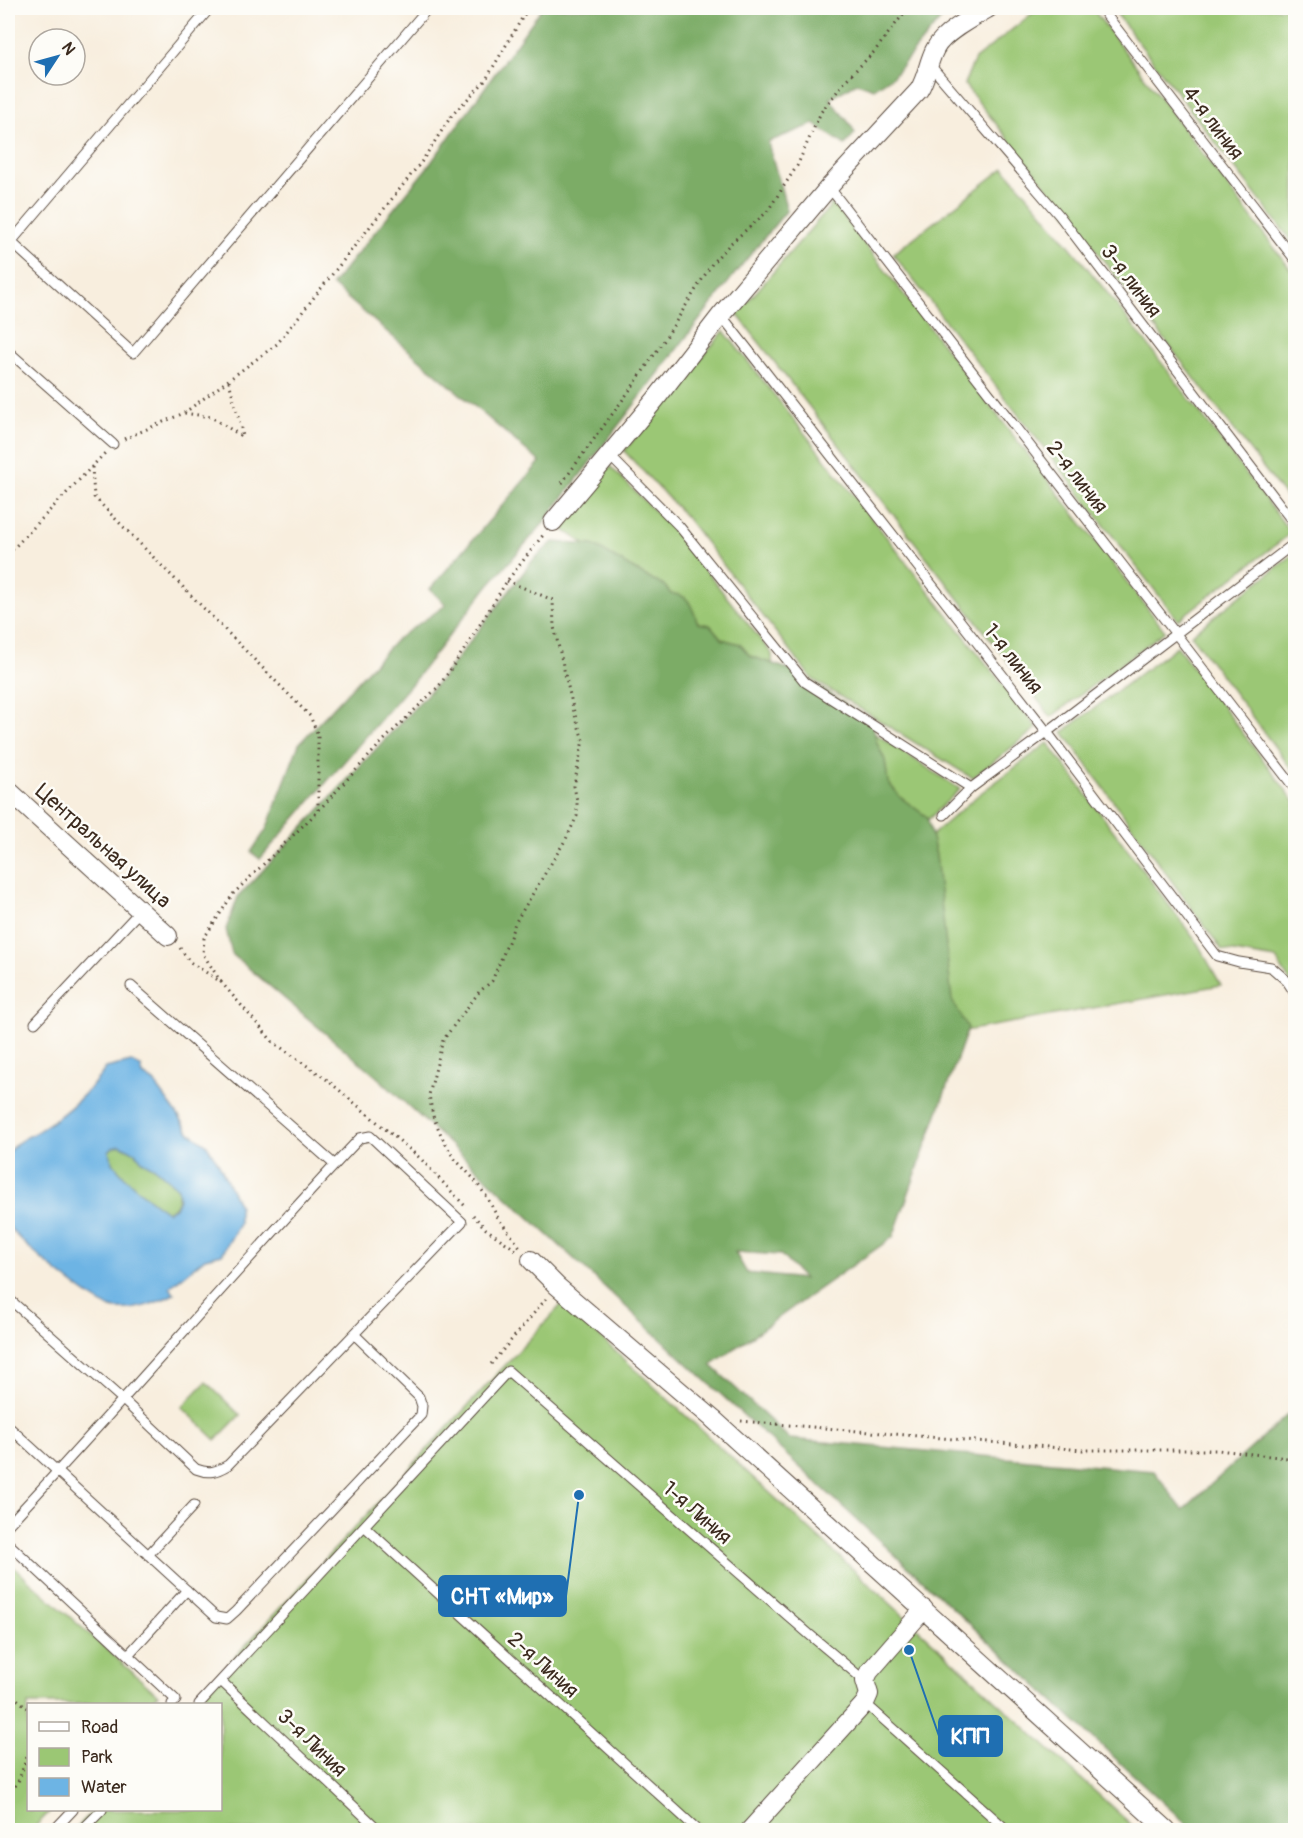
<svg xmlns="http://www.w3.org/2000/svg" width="1303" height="1838" font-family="Pangolin,sans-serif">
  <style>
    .green { fill: #9bc774; stroke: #6b7849; stroke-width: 1.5 }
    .forest { fill: #7cac66; stroke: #5c6b42; stroke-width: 1.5; fill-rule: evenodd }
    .water { fill: #6db4e4; stroke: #546f81; stroke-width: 1.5; fill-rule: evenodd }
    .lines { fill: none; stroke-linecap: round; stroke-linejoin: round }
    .service-casing { stroke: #57473b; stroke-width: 11 }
    .minor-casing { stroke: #57473b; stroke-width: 20 }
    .path { stroke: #57473b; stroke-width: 3; stroke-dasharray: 1.5 4.5; stroke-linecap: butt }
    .service { stroke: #fff; stroke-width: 9 }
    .minor { stroke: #fff; stroke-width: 18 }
    .labels { text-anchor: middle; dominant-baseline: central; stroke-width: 5; stroke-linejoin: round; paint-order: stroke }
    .street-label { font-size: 21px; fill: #3b2a1e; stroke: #fdfcf7 }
    .leader { fill: none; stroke: #1f6fb2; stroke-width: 2 }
    .callout-dot { fill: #1f6fb2; stroke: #fdfcf7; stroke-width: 2 }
    .callout { fill: #1f6fb2; stroke: #1f6fb2; stroke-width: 2 }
    .callout-label { font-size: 22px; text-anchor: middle; font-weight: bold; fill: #fff }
  </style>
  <rect width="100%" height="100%" fill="#fdfcf7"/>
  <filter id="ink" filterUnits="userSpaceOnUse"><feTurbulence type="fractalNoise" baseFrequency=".0167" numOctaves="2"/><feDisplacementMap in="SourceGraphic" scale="12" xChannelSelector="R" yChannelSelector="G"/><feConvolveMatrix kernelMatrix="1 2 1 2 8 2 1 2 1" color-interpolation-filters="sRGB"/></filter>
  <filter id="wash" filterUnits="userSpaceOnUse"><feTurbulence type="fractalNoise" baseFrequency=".008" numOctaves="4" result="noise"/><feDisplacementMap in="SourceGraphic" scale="24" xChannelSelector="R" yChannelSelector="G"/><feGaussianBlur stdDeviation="1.35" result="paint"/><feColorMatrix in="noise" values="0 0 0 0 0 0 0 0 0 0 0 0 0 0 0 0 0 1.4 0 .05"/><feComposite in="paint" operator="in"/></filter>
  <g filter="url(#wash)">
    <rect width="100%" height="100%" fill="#f8eede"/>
    <path class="green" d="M1039 8H1092L1295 275V509L1061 205 964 84 975 59Z
      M1112 8H1292L1296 12 1295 246Z
      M1004 168C1106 285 1197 410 1291 533L1178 620 893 254Z
      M833 203 1165 631 1051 717 737 314Z
      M724 331 1037 728 972 778 812 679 686 517 624 451Z
      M610 466 676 533 772 654 773 673 561 528Z
      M1295 553V774L1191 635Z
      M1177 646 1295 802V990L1276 959 1222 950 1063 732Z
      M862 725 960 789 910 837Z
      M1048 743 1198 944 1221 985 965 1031 946 998 916 849 978 795Z
      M121 1145 136 1153 142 1161 155 1168 178 1188C179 1200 177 1207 167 1212 151 1201 110 1170 109 1151L113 1147Z
      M563 1303 1137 1830H74L94 1810H220V1704H191Z
      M206 1382 240 1415 216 1440 182 1407Z
      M8 1562 158 1695 149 1704H28V1810H51L32 1830H8Z"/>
    <path class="forest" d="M542 8H957L940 20 893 76 874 89 857 83 830 98C837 112 848 117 855 133L845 145 814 124 768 142 787 210 737 271 542 525 488 586 413 682 260 859 251 852 266 830 299 744 397 639 446 605 430 589 540 462 332 285 430 164Z
      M553 542 593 545 654 581 664 585 671 594C691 594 691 607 698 623L710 625 722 639 740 644 750 656 794 671 872 721 877 743 885 760 888 782 900 797 927 817 936 855 952 1000 968 1028 893 1237 711 1365 790 1439 1154 1471 1183 1510 1295 1408V1830H1193L377 1077 232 954 226 929 238 897 442 678 533 560ZM735 1252 781 1255 804 1279 747 1273Z"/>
    <path class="water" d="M131 1062 141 1067 143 1075 154 1082 178 1115 189 1132 206 1144 218 1162 239 1206V1224L222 1254 205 1258 170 1287 174 1294C156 1303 137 1311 116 1309 97 1308 18 1242 8 1225V1154C15 1140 28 1138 41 1129 66 1113 89 1093 106 1068ZM120 1145 136 1153 142 1161 155 1168 178 1188 179 1198 175 1208 167 1212C151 1201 110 1170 109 1151L113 1147Z"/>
  </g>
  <g filter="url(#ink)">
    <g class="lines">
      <g class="service-casing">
        <path id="service" d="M1101 8 1296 261
          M930 65 1059 215 1296 526
          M829 187 1176 634 1296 790
          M8 239 133 353 428 8
          M11 242 210 8
          M721 315 1047 732 1217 956 1239 962 1271 967 1287 981 1296 995
          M8 351 113 444
          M608 454 679 526 805 682 971 788
          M944 815 971 788 1047 732 1296 542
          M131 986 335 1165
          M35 1023 141 910
          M8 1298 122 1399 196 1469C209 1474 216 1472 228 1465L462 1222 370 1136 360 1138C240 1265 127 1398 8 1525
          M8 1426 216 1617 227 1619 236 1611 421 1415 422 1406 419 1397 354 1334
          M364 1526 698 1830
          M8 1543 176 1700 172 1704
          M148 1555 194 1505
          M128 1655 187 1590
          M221 1681 379 1830
          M865 1703 1007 1830
          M199 1704 508 1371 810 1635 865 1681
          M54 1830 73 1810
          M82 1830 102 1810"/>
      </g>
      <g class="minor-casing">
        <path id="minor" d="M553 522 655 400 721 315 829 187 919 90C927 77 928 62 935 49 943 33 973 17 989 8
          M8 790 168 936
          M531 1260 557 1286 713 1419 1167 1830
          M750 1830 865 1703 869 1694 865 1681 869 1672 924 1609"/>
      </g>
      <path class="path" d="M229 381 243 436
        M184 413 277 344 422 161 452 115 485 81 528 8
        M124 439 184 413 211 417 243 437
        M92 467 94 497 310 716 318 735V810
        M562 483 635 383 665 339 713 262 731 243 767 212 797 166 821 112 847 79 874 52 908 8
        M8 554 106 452
        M507 581 553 600 554 627 574 712 583 740 574 786 577 801V816L566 839 515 923 509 940 492 981 479 992 443 1040 429 1095 433 1116 442 1137 453 1157 473 1178 487 1197 498 1218 520 1247
        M180 948 190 962 221 982 273 1042 326 1079 421 1159 465 1206
        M221 982 203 954 204 938 233 894 318 811 382 742 439 686 466 647 507 581 544 534
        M473 1215 486 1229 519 1252
        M491 1364 546 1299
        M741 1421 1083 1450H1218L1296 1459
        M8 1692 28 1708
        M8 1796 18 1782 28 1754"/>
      <use href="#service" class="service"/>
      <use href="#minor" class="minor"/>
    </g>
  </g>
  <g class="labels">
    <g class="street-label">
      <text transform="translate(1213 123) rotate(53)">4-я линия</text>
      <text transform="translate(1131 281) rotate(53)">3-я линия</text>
      <text transform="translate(1077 477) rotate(52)">2-я линия</text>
      <text transform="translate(1013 659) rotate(52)">1-я линия</text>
      <text transform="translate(103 846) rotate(42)">Центральная улица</text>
      <text transform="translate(697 1513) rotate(41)">1-я Линия</text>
      <text transform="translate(543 1665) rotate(42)">2-я Линия</text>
      <text transform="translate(312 1743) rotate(44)">3-я Линия</text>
    </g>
  </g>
  <path class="leader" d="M579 1495L566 1596M909 1650L939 1736"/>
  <g class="callout-dot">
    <circle cx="579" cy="1495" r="6"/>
    <circle cx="909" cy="1650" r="6"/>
  </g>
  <g class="callout">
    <rect x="439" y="1576" width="127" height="40" rx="6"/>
    <rect x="939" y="1716" width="63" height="40" rx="6"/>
  </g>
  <g class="callout-label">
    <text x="502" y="1604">СНТ «Мир»</text>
    <text x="970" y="1744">КПП</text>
  </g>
  <rect width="1303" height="1838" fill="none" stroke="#fdfcf7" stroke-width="30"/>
  <rect x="27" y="1703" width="195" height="108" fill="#fdfcf7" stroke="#afa8a0" stroke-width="1.5"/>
  <rect x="39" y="1722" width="30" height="9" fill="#ffffff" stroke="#afa8a0" stroke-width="1.5"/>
  <text x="81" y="1733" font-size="18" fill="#3b2a1e">Road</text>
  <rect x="39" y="1748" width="30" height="18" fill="#9bc774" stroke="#afa8a0" stroke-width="1.5"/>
  <text x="81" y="1763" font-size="18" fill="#3b2a1e">Park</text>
  <rect x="39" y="1778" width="30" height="18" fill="#6db4e4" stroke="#afa8a0" stroke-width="1.5"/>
  <text x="81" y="1793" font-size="18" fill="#3b2a1e">Water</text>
  <g transform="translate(57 57) rotate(54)"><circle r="28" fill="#fdfcf7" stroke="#afa8a0" stroke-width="1.5"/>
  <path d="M0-4.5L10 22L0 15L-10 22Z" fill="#1f6fb2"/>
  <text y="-9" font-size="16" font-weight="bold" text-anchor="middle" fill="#3b2a1e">N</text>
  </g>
</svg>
